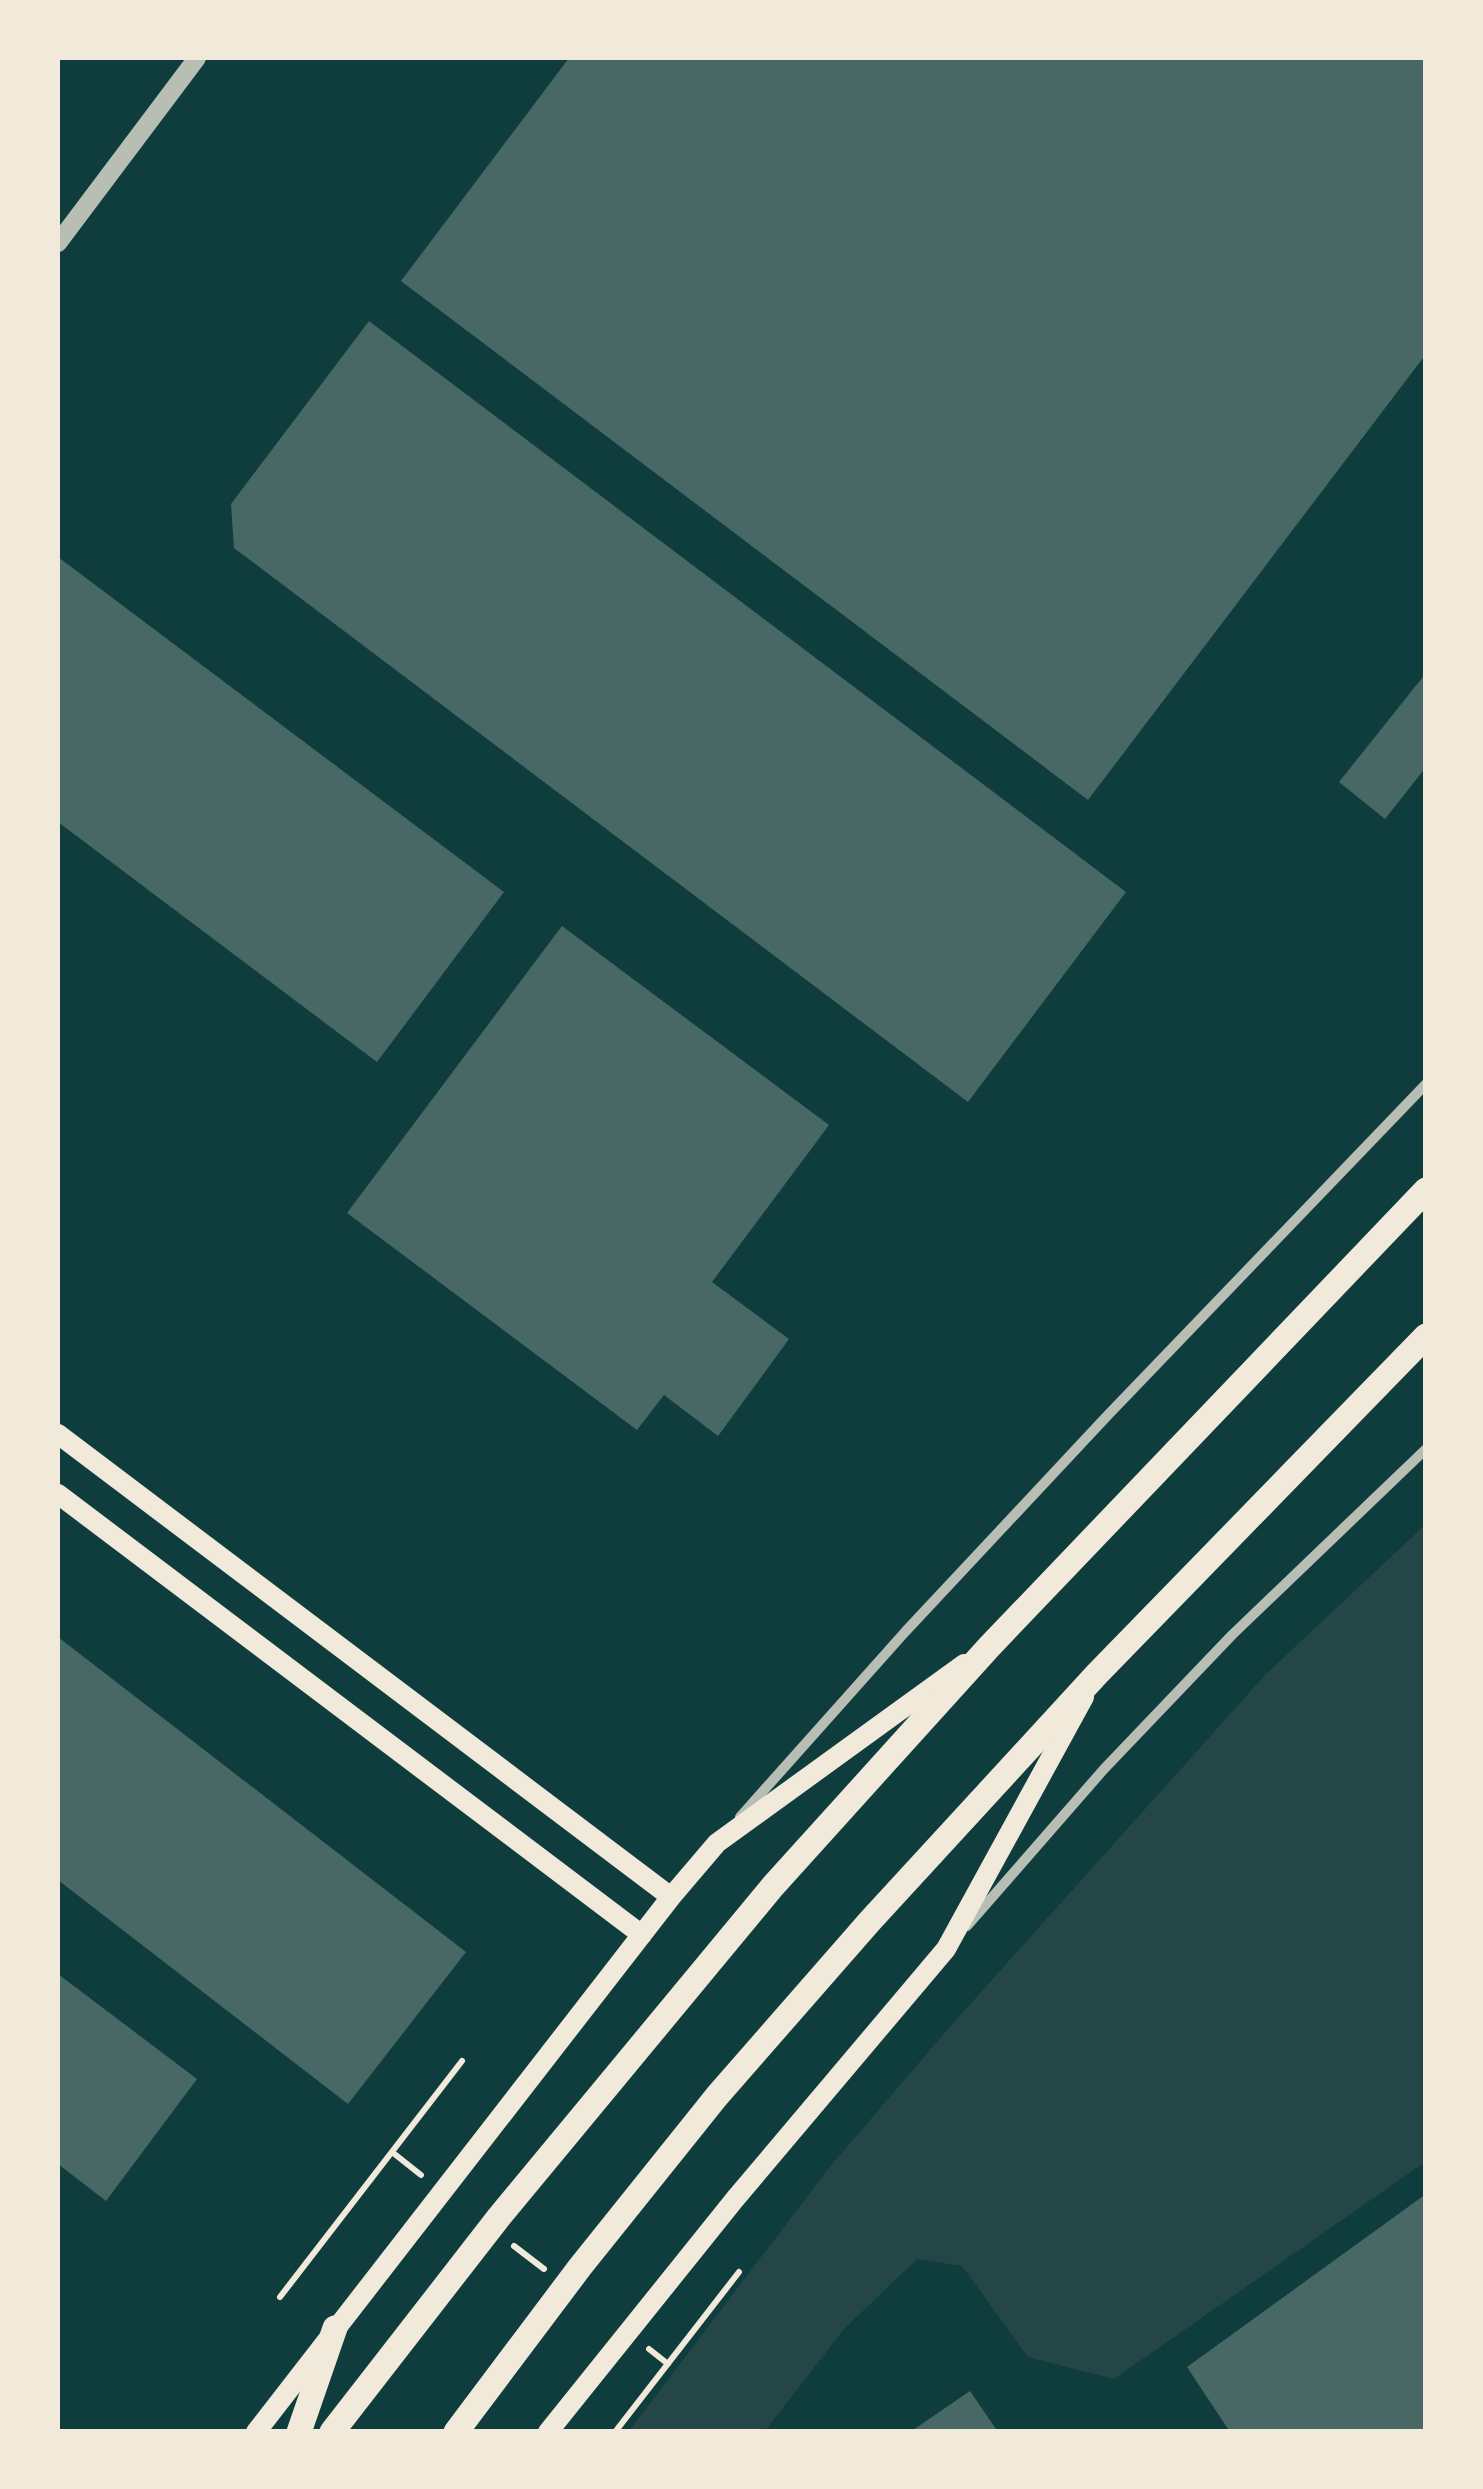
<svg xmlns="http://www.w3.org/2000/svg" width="1483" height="2489" font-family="'Source Sans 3',sans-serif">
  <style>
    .green { fill: #244646 }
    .building { fill: #486865 }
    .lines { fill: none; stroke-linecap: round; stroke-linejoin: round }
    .path { stroke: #f1e9da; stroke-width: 6 }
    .minor { stroke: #b8beb3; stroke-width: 10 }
    .tertiary { stroke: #b8beb3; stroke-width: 18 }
    .secondary { stroke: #f1e9da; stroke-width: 20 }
    .primary { stroke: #f1e9da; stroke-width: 25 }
  </style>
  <rect width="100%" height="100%" fill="#0f3d3e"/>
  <path class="green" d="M1425 1525V2162L1114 2379 1028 2357 962 2266 917 2259 844 2329 765 2431H629L828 2169 947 2030 1266 1674Z"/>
  <path class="building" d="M569 58H1426V354L1088 800 401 281Z
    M369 321 1126 892 968 1102 234 548 231 504Z
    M58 557 504 892 377 1062 58 822Z
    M1426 673V767L1385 819 1339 782Z
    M562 926 829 1125 712 1282 789 1339 718 1436 664 1395 637 1430 347 1213Z
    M58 1637 466 1952 348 2104 58 1880Z
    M58 1974 197 2079 106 2201 58 2164Z
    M1426 2194V2432H1230L1187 2367Z
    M970 2391 998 2432H910Z"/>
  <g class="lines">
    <path class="path" d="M392 2152 421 2175
      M514 2246 544 2269
      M280 2297 462 2061
      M649 2349 668 2364
      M615 2432 739 2272"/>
    <path class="minor" d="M740 1817 905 1632 1107 1416 1426 1084
      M967 1926 1104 1769 1232 1635 1426 1449"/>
    <path class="tertiary" d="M58 243 197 58"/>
    <path class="secondary" d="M58 1434 671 1897
      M58 1494 642 1935
      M256 2432 671 1897 717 1843 964 1664
      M548 2432 735 2199 946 1949 1084 1697"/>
    <path class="primary" d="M299 2432 335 2328
      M332 2432 499 2217 773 1886 989 1647 1426 1190
      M456 2432 580 2267 717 2096 870 1921 1097 1674 1426 1336"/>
  </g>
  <rect width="1483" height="2489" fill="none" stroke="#f1e9da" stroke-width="120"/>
</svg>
